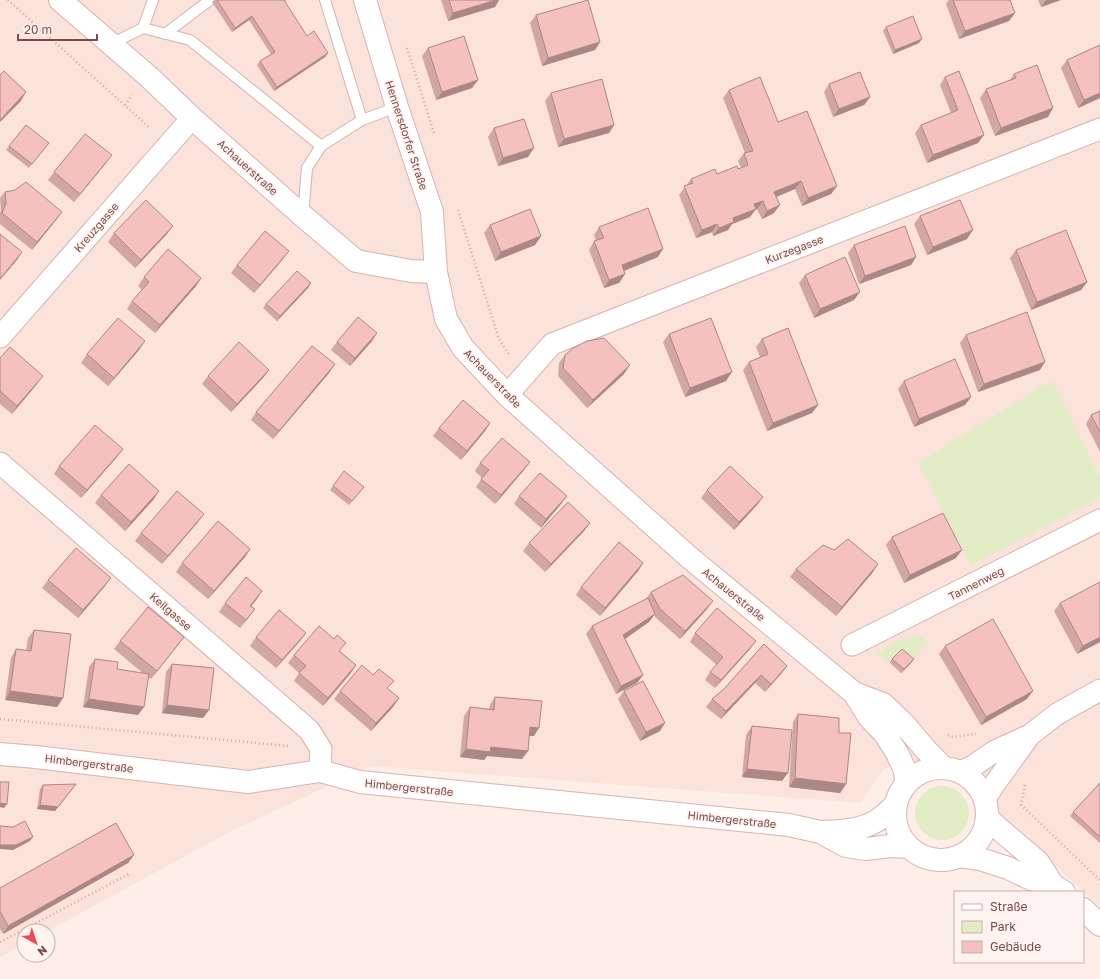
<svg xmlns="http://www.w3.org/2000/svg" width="1100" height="979" font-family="'Golos Text',sans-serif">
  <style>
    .residential { fill: #fbe2db }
    .green { fill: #e2ecc5 }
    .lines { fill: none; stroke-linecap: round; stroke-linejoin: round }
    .lane-casing { stroke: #d3b3af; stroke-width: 12 }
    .street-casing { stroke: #d3b3af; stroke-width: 23 }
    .secondary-casing { stroke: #d8b3af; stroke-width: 24 }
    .path { stroke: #daa3a0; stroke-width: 2.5; stroke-dasharray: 1 3; stroke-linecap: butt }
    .lane { stroke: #fff; stroke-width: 10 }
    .street { stroke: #fff; stroke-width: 21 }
    .secondary { stroke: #fff; stroke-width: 22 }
    .wall { fill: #d2a6a3 }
    .shaded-wall { fill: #ab8785 }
    .building { fill: #f4c1be; stroke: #ab8785 }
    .labels { text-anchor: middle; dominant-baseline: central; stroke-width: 3.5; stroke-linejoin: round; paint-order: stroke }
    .street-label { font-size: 11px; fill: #794b4a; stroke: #fff3ef }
  </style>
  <rect width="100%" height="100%" fill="#fdeee8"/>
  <path class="residential" d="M0 0H1100V906L1000 816 981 778 947 753 884 769 860 803 371 766 231 831 48 931H24V944L0 957Z"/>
  <path class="green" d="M1052 380 1100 478V498L971 565 918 463Z
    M914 636 923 637 928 642 911 663 900 653 890 663 877 655C890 643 897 640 914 636Z
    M915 813a27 27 0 1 1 54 0a27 27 0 1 1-54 0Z"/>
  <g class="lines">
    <g class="lane-casing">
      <path id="lane" d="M325 0 362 120
        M143 28 153 0
        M165 34 210 0
        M111 44 143 28 190 40 321 146
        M303 216 307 168 321 146 362 120 397 107"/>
    </g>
    <g class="street-casing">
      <path id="street" d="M0 337 192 118
        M507 395 552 344 1100 129
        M0 463 309 730 321 749 320 771
        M852 645 1100 520
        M960 772 973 766 995 751 1030 735 1057 714 1100 690
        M985 799C998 777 1015 757 1029 736"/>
    </g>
    <g class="secondary-casing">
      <path id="secondary" d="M60 0 148 76 192 118 303 216 356 261 411 271 436 272
        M365 0 397 107 432 212 436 272 446 319 463 348 507 395 690 558 854 693 869 717 885 734 897 753 904 768 907 783
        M854 693 883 704 903 723 926 750 944 768
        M0 754 36 757 248 782 320 771 360 782 789 825 820 832 846 846 866 849 890 846 909 847
        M895 814a46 46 0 1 1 92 0a46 46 0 1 1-92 0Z
        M987 817 998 828 1038 862 1053 885
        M820 832C841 831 865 831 882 817 887 813 892 808 896 804
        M959 856 980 859 1008 868 1031 879 1053 885 1064 892
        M1083 909 1100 925"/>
    </g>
    <path class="path" d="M8 0 150 128
      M407 48 434 133
      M125 105 132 95
      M458 210 499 339 510 356
      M0 719 289 746
      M948 735 953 737 976 734
      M1025 785 1021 805 1100 880
      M0 942 129 874"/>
    <use href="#lane" class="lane"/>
    <use href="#street" class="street"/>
    <use href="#secondary" class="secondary"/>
  </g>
  <path class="wall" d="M214 0H287L284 2 307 36 328 53 325 57 274 91 257 65 260 61 271 54 249 20 232 32 212 2Z
    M441 0H499L495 7 448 21Z
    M949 0H1010L1015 13 1009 21 959 39 946 4Z
    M1038 0H1061L1041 7Z
    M536 15 600 42 595 50 542 66 530 23Z
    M886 27 919 43 893 54 883 31Z
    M1100 45V98L1078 108 1061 68 1067 60Z
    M428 48 472 88 436 100 422 56Z
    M1014 74 1048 117 995 136 980 98 986 89 1010 80Z
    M945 77 984 135 978 143 927 163 915 133 921 125 951 113 940 85Z
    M829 84 870 97 864 105 833 117 824 92Z
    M729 90 778 122 837 186 831 194 802 206 795 189 776 197 774 213 762 219 757 209 755 210 750 217 732 224 728 230 713 236 712 232 696 238 679 195 691 179 717 174 741 168 738 161 744 153H745L723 98Z
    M551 93 614 125 609 133 558 147 545 101Z
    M494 128 528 157 498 166 488 137Z
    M9 146 46 147 29 168 6 150Z
    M106 163 74 202 48 180 54 172Z
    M5 192 62 212 56 220 32 250 0 224V212L1 211 0 198Z
    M920 216 967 239 927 255 914 224Z
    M490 225 541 236 535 245 495 261 484 233Z
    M599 227 658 257 624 271 625 274 619 283 604 288 589 250 594 241H596L594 235Z
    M114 233 167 234 135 268 108 242Z
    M854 245 916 257 911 265 859 284 848 253Z
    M1016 250 1087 282 1081 290 1031 310 1010 258Z
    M283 259 254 293 231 273 237 265Z
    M805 275 854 300 814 318 799 283Z
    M144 277 201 278 196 286 155 333 127 309 132 301 142 290 138 286Z
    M311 283 308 288 277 321 263 308 266 304Z
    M377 333 372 341 350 366 331 350 337 342Z
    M669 334 726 381 685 397 663 342Z
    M966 335 1040 370 978 392 960 343Z
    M762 339 818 405 812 413 767 431 743 370 749 362 760 357 756 347Z
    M139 350 108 386 81 363 87 354Z
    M565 355 624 374 587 408 558 376 559 363Z
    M0 358 37 384 12 414 0 404Z
    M335 364 329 373 273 439 251 420 256 412Z
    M269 370 263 378 231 412 202 384 208 376Z
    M904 381 971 397 965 405 914 427 898 389Z
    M1100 411V452L1086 424 1091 415Z
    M490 423 485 431 461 460 433 436 439 428Z
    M117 457 81 498 54 474 59 466Z
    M530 462 524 470 495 504 476 487 482 478 475 471 480 463Z
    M333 486 361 491 349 505 330 490Z
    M707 490 757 505 734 530 701 498Z
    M101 495 154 499 125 531 95 503Z
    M519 496H567L561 504 541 528 514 504Z
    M198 522 162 564 135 541 141 533Z
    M590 523 584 531 545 572 523 551 529 543Z
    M892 537 956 558 904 583 886 545Z
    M250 549 245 557 208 599 176 572 182 563Z
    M643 563 638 571 600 616 576 595 581 587Z
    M796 569 873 572 836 616 790 577Z
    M48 580 105 586 78 618 42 588Z
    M262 591 251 606 249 617 240 628 219 612 225 603Z
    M651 592 707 609 680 639 655 617 654 615 649 622 625 638 643 675 637 683 616 694 586 634 592 626 646 599Z
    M1060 603 1100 642 1077 654 1054 611Z
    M34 630 63 698 57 707 5 700 11 658 16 649 26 651 28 638Z
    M306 633 300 641 276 668 250 646 256 637Z
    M695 633 750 649 715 688 705 680 710 672 717 665 690 642Z
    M184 637 178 645 151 679 148 677 138 715 83 707 89 667 95 659 117 669 144 674 114 649 120 641Z
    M764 644 787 666 781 674 765 692 755 683 721 719 706 707 712 699 724 689Z
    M945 646 1027 699 981 725 939 654Z
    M340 651 356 665 350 674 323 706 294 681 299 673 288 663 294 655Z
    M892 659H914L911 663 901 673 890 663Z
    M172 664 209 710 203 718 162 713 166 672Z
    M340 691 399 698 393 707 371 731 334 699Z
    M624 691 660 731 640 741 618 699Z
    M495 697 534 736H529L528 751 522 759 487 756 484 760 460 757 464 716 470 707 489 709 490 705Z
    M798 714 839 733 846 784 840 793 789 787 793 722Z
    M752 726 782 781 742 777 746 735Z
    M1100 783V843L1070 816 1073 812Z
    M43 785 73 788 55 811 37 809 40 789Z
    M134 855 128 863 3 934 0 929V888Z"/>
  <path class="shaded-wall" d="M496 0H499L495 7 448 21 453 13Z
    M1046 0H1061L1041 7Z
    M1015 13 1009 21 959 39 965 31Z
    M252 16 249 20 232 32 235 28Z
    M922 39 919 43 893 54 895 50Z
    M600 42 595 50 542 66 548 58Z
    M328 53 325 57 274 91 277 87Z
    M478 80 472 88 436 100 442 92Z
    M26 92 21 101 0 122V120Z
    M1100 93V98L1078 108 1084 100Z
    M870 97 864 105 833 117 839 109Z
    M1053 108 1048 117 995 136 1001 128Z
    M614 125 609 133 558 147 564 139Z
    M984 135 978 143 927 163 933 155Z
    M534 148 528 157 498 166 503 158Z
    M112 155 106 163 74 202 80 194Z
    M801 181 795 189 769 200 774 192Z
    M837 186 831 194 802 206 808 198Z
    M763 201 757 209 755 210 750 217 732 224 728 230 713 236 719 228 754 204Z
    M780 205 774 213 762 219 767 211Z
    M62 212 56 220 32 250 37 242Z
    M717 224 712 232 696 238 702 230Z
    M173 226 167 234 135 268 141 260Z
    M973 230 967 239 927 255 933 247Z
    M541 236 535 245 495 261 501 252Z
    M663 249 658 257 616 274 622 265Z
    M289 251 283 259 254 293 260 285Z
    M22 252 17 260 0 280V279Z
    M916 257 911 265 859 284 865 276Z
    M625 274 619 283 604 288 609 280Z
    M201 278 196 286 155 333 160 325Z
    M1087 282 1081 290 1031 310 1037 302Z
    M311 283 308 288 277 321 280 316Z
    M860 292 854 300 814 318 820 309Z
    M377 333 372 341 350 366 355 358Z
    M145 341 139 350 108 386 114 378Z
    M1045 362 1040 370 978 392 984 384Z
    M335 364 329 373 273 439 279 431Z
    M630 365 624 374 587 408 593 400Z
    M269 370 263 378 231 412 237 404Z
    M732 372 726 381 685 397 690 388Z
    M43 376 37 384 12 414 17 406Z
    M971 397 965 405 914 427 919 419Z
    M818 405 812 413 767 431 773 423Z
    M490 423 485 431 461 460 467 451Z
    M123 449 117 457 81 498 87 490Z
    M530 462 524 470 495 504 501 495Z
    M159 491 154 499 125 531 131 522Z
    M567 496 561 504 541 528 546 519Z
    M763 497 757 505 734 530 739 522Z
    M204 514 198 522 162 564 168 556Z
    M590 523 584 531 545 572 551 564Z
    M250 549 245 557 208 599 214 591Z
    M962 550 956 558 904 583 910 575Z
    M643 563 638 571 600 616 605 608Z
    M878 564 873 572 836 616 842 607Z
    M111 578 105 586 78 618 83 610Z
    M262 591 257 599 245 614 250 606Z
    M713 601 707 609 680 639 685 631Z
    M255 609 249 617 240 628 246 620Z
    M655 614 649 622 618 644 623 635Z
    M306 633 300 641 276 668 282 660Z
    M184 637 178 645 151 679 157 671Z
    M1100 637V642L1077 654 1083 646Z
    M756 641 750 649 715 688 721 680Z
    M914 659 911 663 901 673 904 669Z
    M356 665 350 674 323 706 328 698Z
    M787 666 781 674 765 692 771 684Z
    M643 675 637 683 616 694 621 686Z
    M761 675 755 683 721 719 726 711Z
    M10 691 63 698 57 707 5 700Z
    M1033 691 1027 699 981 725 986 717Z
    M399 698 393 707 371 731 376 723Z
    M89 699 144 707 138 715 83 707Z
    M167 705 209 710 203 718 162 713Z
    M665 723 660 731 640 741 646 732Z
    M530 727 539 728 534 736H524Z
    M491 747 528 751 522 759 487 756 484 760 460 757 466 749Z
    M747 769 788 773 782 781 742 777Z
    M795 778 846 784 840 793 789 787Z
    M73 788 55 811 37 809 40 805Z
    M0 803 7 804 4 808 0 807Z
    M33 837 30 841 13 850 0 849V845Z
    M134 855 128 863 3 934 8 926Z"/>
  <path class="building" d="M217 0H284L307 36 314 31 328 53 277 87 260 61 275 52 252 16 235 28Z
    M449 0H496L453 13Z
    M588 0 600 42 548 58 536 15Z
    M953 0H1010L1015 13 965 31Z
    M913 16 922 39 895 50 886 27Z
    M464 36 478 80 442 92 428 48Z
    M1100 45V93L1084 100 1067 60Z
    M1037 65 1053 108 1001 128 986 89 1016 78 1014 74Z
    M4 71 26 92 0 120V75Z
    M959 71 984 135 933 155 921 125 958 110 945 77Z
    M860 72 870 97 839 109 829 84Z
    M760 77 778 122 807 111 837 186 808 198 801 181 774 192 780 205 767 211 763 201 754 204 756 209 733 218 734 222 719 228 717 224 702 230 684 186 693 183 691 179 715 169 717 174 737 166 738 169 748 165 744 153 753 151 729 90Z
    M602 79 614 125 564 139 551 93Z
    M524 119 534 148 503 158 494 128Z
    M26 125 49 143 32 164 9 146Z
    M85 134 112 155 80 194 54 172Z
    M26 182 62 212 37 242 2 213 6 203 5 192 15 190Z
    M146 200 173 226 141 260 114 233Z
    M960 200 973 230 933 247 920 216Z
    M648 208 663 249 622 265 625 274 609 280 594 241 604 238 599 227Z
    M530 209 541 236 501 252 490 225Z
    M905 226 916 257 865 276 854 245Z
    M1066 230 1087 282 1037 302 1016 250Z
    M265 231 289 251 260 285 237 265Z
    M0 234 22 252 0 279Z
    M168 249 201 278 160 325 132 301 149 282 144 277Z
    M845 257 860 292 820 309 805 275Z
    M297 271 311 283 280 316 266 304Z
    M1027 312 1045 362 984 384 966 335Z
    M358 317 377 333 355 358 337 342Z
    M118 318 145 341 114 378 87 354Z
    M711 318 732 372 690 388 669 334Z
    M788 328 818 405 773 423 749 362 768 354 762 339Z
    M604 338 630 365 593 400 563 368 565 355 573 348 587 341Z
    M239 342 269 370 237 404 208 376Z
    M312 346 335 364 279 431 256 412Z
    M10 347 43 376 17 406 0 391V358Z
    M955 359 971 397 919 419 904 381Z
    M463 400 490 423 467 451 439 428Z
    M1100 411V432L1091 415Z
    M95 425 123 449 87 490 59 466Z
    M502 438 530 462 501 495 481 479 489 470 480 463Z
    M129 464 159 491 131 522 101 495Z
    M730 466 763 497 739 522 707 490Z
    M344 471 364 487 352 501 333 486Z
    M540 473 567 496 546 519 519 496Z
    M177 491 204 514 168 556 141 533Z
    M568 502 590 523 551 564 529 543Z
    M943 513 962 550 910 575 892 537Z
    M218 521 250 549 214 591 182 563Z
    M848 539 878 564 842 607 796 569 823 545 834 550Z
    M619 542 643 563 605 608 581 587Z
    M76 548 111 578 83 610 48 580Z
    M683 575 713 601 685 631 660 609 651 592Z
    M246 577 262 591 250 606 255 609 246 620 225 603Z
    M1100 582V637L1083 646 1060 603Z
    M648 598 655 614 623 635 643 675 621 686 592 626Z
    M148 607 184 637 157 671 120 641Z
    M717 608 756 641 721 680 710 672 723 657 695 633Z
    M279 610 306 633 282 660 256 637Z
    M993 619 1033 691 986 717 945 646Z
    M319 626 334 639 337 635 346 643 339 651 356 665 328 698 299 673 306 666 294 655Z
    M34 630 71 634 63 698 10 691 16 649 31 651Z
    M764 644 787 666 771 684 761 675 726 711 712 699 724 689Z
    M902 649 914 659 904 669 892 659Z
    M95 659 118 662 117 669 149 674 144 707 89 699Z
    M172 664 214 668 209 710 167 705Z
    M362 665 373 675 379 669 394 681 387 688 399 698 376 723 340 691Z
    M643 681 665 723 646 732 624 691Z
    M495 697 542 701 539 728 530 727 528 751 491 747 490 752 466 749 470 707 494 710Z
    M798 714 839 718V733H851L846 784 795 778Z
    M752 726 792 730 788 773 747 769Z
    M0 782H9L7 804 0 803Z
    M1100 783V837L1073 812Z
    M76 784 58 807 40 805 43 785Z
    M25 821 33 837 16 845H0V826L13 827Z
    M116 823 134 855 8 926 0 911V888Z"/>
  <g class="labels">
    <g class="street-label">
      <text transform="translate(407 135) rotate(72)">Hennersdorfer Straße</text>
      <text transform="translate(248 167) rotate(42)">Achauerstraße</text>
      <text transform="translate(96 227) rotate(-49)">Kreuzgasse</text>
      <text transform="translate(794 249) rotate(-21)">Kurzegasse</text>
      <text transform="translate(493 378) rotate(46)">Achauerstraße</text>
      <text transform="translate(976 583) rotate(-27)">Tannenweg</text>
      <text transform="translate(734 594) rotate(39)">Achauerstraße</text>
      <text transform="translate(171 611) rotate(41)">Keilgasse</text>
      <text transform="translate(89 763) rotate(7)">Himbergerstraße</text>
      <text transform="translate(409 787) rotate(6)">Himbergerstraße</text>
      <text transform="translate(732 819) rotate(6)">Himbergerstraße</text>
    </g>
  </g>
  <rect x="954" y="891" width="130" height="72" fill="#fff3ef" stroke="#c9b0ad"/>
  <rect x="962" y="904" width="20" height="6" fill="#ffffff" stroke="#c9b0ad"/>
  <text x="990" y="911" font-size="12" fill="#794b4a">Straße</text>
  <rect x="962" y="921" width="20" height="12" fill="#e2ecc5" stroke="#c9b0ad"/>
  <text x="990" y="931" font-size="12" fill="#794b4a">Park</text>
  <rect x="962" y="941" width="20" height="12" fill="#f4c1be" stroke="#c9b0ad"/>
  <text x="990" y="951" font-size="12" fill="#794b4a">Gebäude</text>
  <g transform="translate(36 943) rotate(140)"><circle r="19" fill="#fff3ef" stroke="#c9b0ad"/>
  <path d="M0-3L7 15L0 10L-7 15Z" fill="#ed475a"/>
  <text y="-6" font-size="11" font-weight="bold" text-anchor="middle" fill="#794b4a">N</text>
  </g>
  <path d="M18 34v6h79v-6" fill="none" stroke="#794b4a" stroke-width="2"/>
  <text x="24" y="34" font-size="12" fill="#794b4a" stroke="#fff3ef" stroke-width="3" paint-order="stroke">20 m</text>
</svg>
